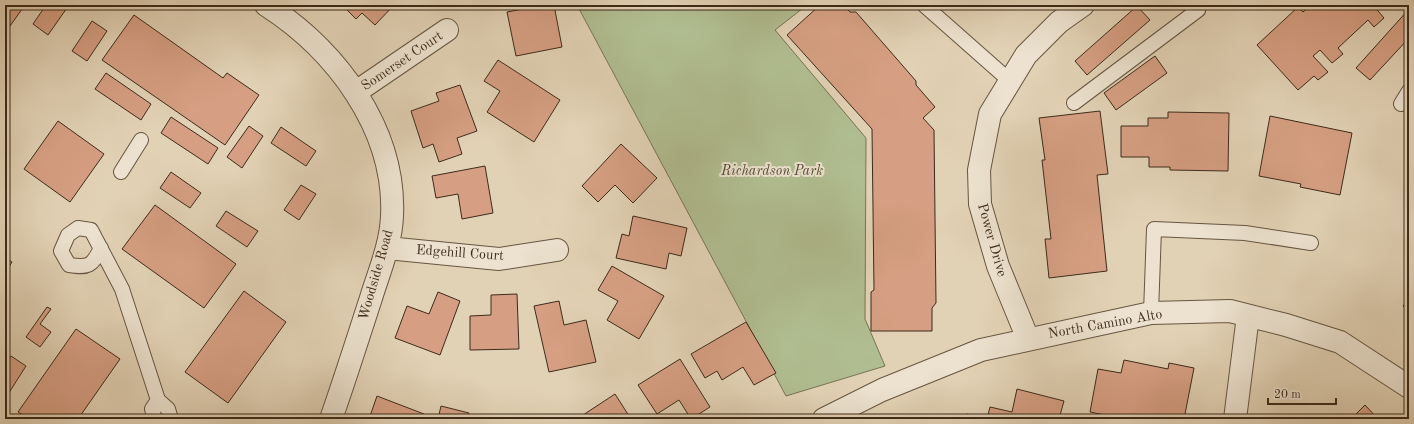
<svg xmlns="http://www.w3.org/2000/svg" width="1414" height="424" font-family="'Old Standard TT',serif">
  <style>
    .green { fill: #b0bd90; stroke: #767455 }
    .building { fill: #d69f83; stroke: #3d2b1a }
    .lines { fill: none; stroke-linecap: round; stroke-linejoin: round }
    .service-casing { stroke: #665541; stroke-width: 16 }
    .minor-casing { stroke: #665541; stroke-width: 24 }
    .tertiary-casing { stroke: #665541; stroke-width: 24 }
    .service { stroke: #ece2cf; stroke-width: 14 }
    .minor { stroke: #ece2cf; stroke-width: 22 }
    .tertiary { stroke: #ece2cf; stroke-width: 22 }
    .labels { text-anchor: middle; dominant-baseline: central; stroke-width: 4; stroke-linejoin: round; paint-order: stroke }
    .street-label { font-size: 14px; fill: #3d2b1a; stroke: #ece2cf }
    .park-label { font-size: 14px; font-style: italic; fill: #544832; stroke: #ece2cf }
  </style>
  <rect width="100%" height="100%" fill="#e2d2b5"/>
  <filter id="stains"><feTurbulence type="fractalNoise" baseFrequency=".005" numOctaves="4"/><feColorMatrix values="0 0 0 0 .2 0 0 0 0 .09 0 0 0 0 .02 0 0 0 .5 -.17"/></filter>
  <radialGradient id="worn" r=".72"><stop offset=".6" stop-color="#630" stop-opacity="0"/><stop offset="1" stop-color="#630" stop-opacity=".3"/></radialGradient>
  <path class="green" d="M577 5H807L775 30 866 138 865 319 885 366 786 396Z"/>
  <path class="building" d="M5 5H25L5 33Z
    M46 5H69L48 35 33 24Z
    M342 5H394L375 25 362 13 356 19Z
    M544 5H554L562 47 516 56 507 12Z
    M820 5H844L850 12H856L916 81V85L935 107 923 118 934 130 936 303 932 308V331H871V292L874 290 872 129 787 35Z
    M1311 5H1373L1384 18 1374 27 1368 20 1338 48 1343 54 1332 63 1320 50 1313 56 1328 72 1318 80 1314 76 1298 90 1257 45 1298 7 1303 12Z
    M1137 6 1150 20 1087 75 1075 61Z
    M1409 9V38L1370 80 1356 68Z
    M134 15 223 78 227 73 259 95 225 145 102 60Z
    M92 21 107 31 87 61 72 51Z
    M1155 56 1167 73 1116 110 1104 93Z
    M498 60 560 100 534 142 487 112 500 91 484 81Z
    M106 73 151 104 141 120 95 89Z
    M460 85 477 131 457 138 462 154 439 162 433 144 423 148 411 111 439 101 436 93Z
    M1100 111 1108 174 1097 175 1107 271 1049 278 1045 239H1051L1042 160H1045L1039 118Z
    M1168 112 1229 113 1228 171 1170 170V167H1149V157H1121V126H1148V118H1168Z
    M1270 116 1352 133 1340 195 1300 187 1301 184 1259 176Z
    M171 117 218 148 208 164 161 133Z
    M58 121 104 154 70 202 24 169Z
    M249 126 263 136 242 168 227 157Z
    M281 127 316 151 306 166 271 143Z
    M621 144 657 178 633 203 615 185 598 202 582 186Z
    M485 166 493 213 462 219 458 194 436 198 432 176Z
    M171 172 201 193 190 208 160 188Z
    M301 185 316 194 299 220 284 210Z
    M155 205 236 264 204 308 122 249Z
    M226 211 258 231 247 247 216 226Z
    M633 216 687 228 681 256 669 253 666 269 616 258 622 234 629 236Z
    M5 257 12 262 5 273Z
    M612 266 664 296 639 339 607 320 618 301 598 290Z
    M244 291 286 322 228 403 185 372Z
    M438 292 460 301 440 355 395 338 407 306 429 314Z
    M517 294 519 349 470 350V316L491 315V295Z
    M1409 299V311L1403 306Z
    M559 301 564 325 586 320 596 362 549 372 534 306Z
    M47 307 51 309 40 324 51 332 40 347 26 337Z
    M746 322 776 373 754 385 743 367 722 380 717 371 705 378 691 354Z
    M76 329 120 359 78 419H29L18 412Z
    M11 356 26 366 5 399V366Z
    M680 359 710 407 691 419 679 400 657 414 638 385Z
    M1124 360 1168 369 1169 363 1194 368 1184 419H1124L1090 412 1098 369 1121 373Z
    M1017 389 1064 401 1059 419H987L990 407 1012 412Z
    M615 394 631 419H577Z
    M377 396 424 414 422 419H369Z
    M1365 405 1378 419H1351Z
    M441 406 469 413 468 419H438Z
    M967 414 987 419H965Z"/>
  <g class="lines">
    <g class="service-casing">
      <path id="service" d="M924 5 1010 81
        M1074 103 1198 10 1196 5
        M1401 104 1409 91
        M121 172 141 140
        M101 248C92 266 89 268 69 265L61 251 68 235 78 228 91 230 122 289 158 400 168 409 171 419
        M1151 313 1154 229 1245 233 1311 243
        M155 419 152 409 158 400"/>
    </g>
    <g class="minor-casing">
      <path id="minor" d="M266 5C336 50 396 129 392 216 391 244 379 272 371 298 358 338 345 379 331 419
        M356 92 447 30
        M387 248 499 259 557 250
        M1028 339 998 266 980 204 979 170 990 114 1026 55 1059 22 1083 5
        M1235 419 1248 316"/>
    </g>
    <g class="tertiary-casing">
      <path id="tertiary" d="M824 419 882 390 981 350 1151 313 1230 311 1286 325 1340 342 1409 387"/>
    </g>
    <use href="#service" class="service"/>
    <use href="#minor" class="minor"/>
    <use href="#tertiary" class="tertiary"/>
  </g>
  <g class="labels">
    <g class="street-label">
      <text transform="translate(402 61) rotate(-34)">Somerset Court</text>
      <text transform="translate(992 240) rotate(74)">Power Drive</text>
      <text transform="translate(460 253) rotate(4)">Edgehill Court</text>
      <text transform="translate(376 275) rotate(-74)">Woodside Road</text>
      <text transform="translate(1105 324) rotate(-10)">North Camino Alto</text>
    </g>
    <g class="park-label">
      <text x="772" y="171">Richardson Park</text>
    </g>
  </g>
  <rect width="1414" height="424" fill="none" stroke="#e2d2b5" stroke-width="20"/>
  <rect x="6" y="6" width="1402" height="412" fill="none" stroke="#3d2b1a" stroke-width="2"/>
  <rect x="10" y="10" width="1394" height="404" fill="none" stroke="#3d2b1a"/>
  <path d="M1268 398v6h68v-6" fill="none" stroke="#3d2b1a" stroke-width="2"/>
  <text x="1274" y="398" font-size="12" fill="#3d2b1a" stroke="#ece2cf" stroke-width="3" paint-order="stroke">20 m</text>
  <rect width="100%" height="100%" filter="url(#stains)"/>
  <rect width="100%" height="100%" fill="url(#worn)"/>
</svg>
